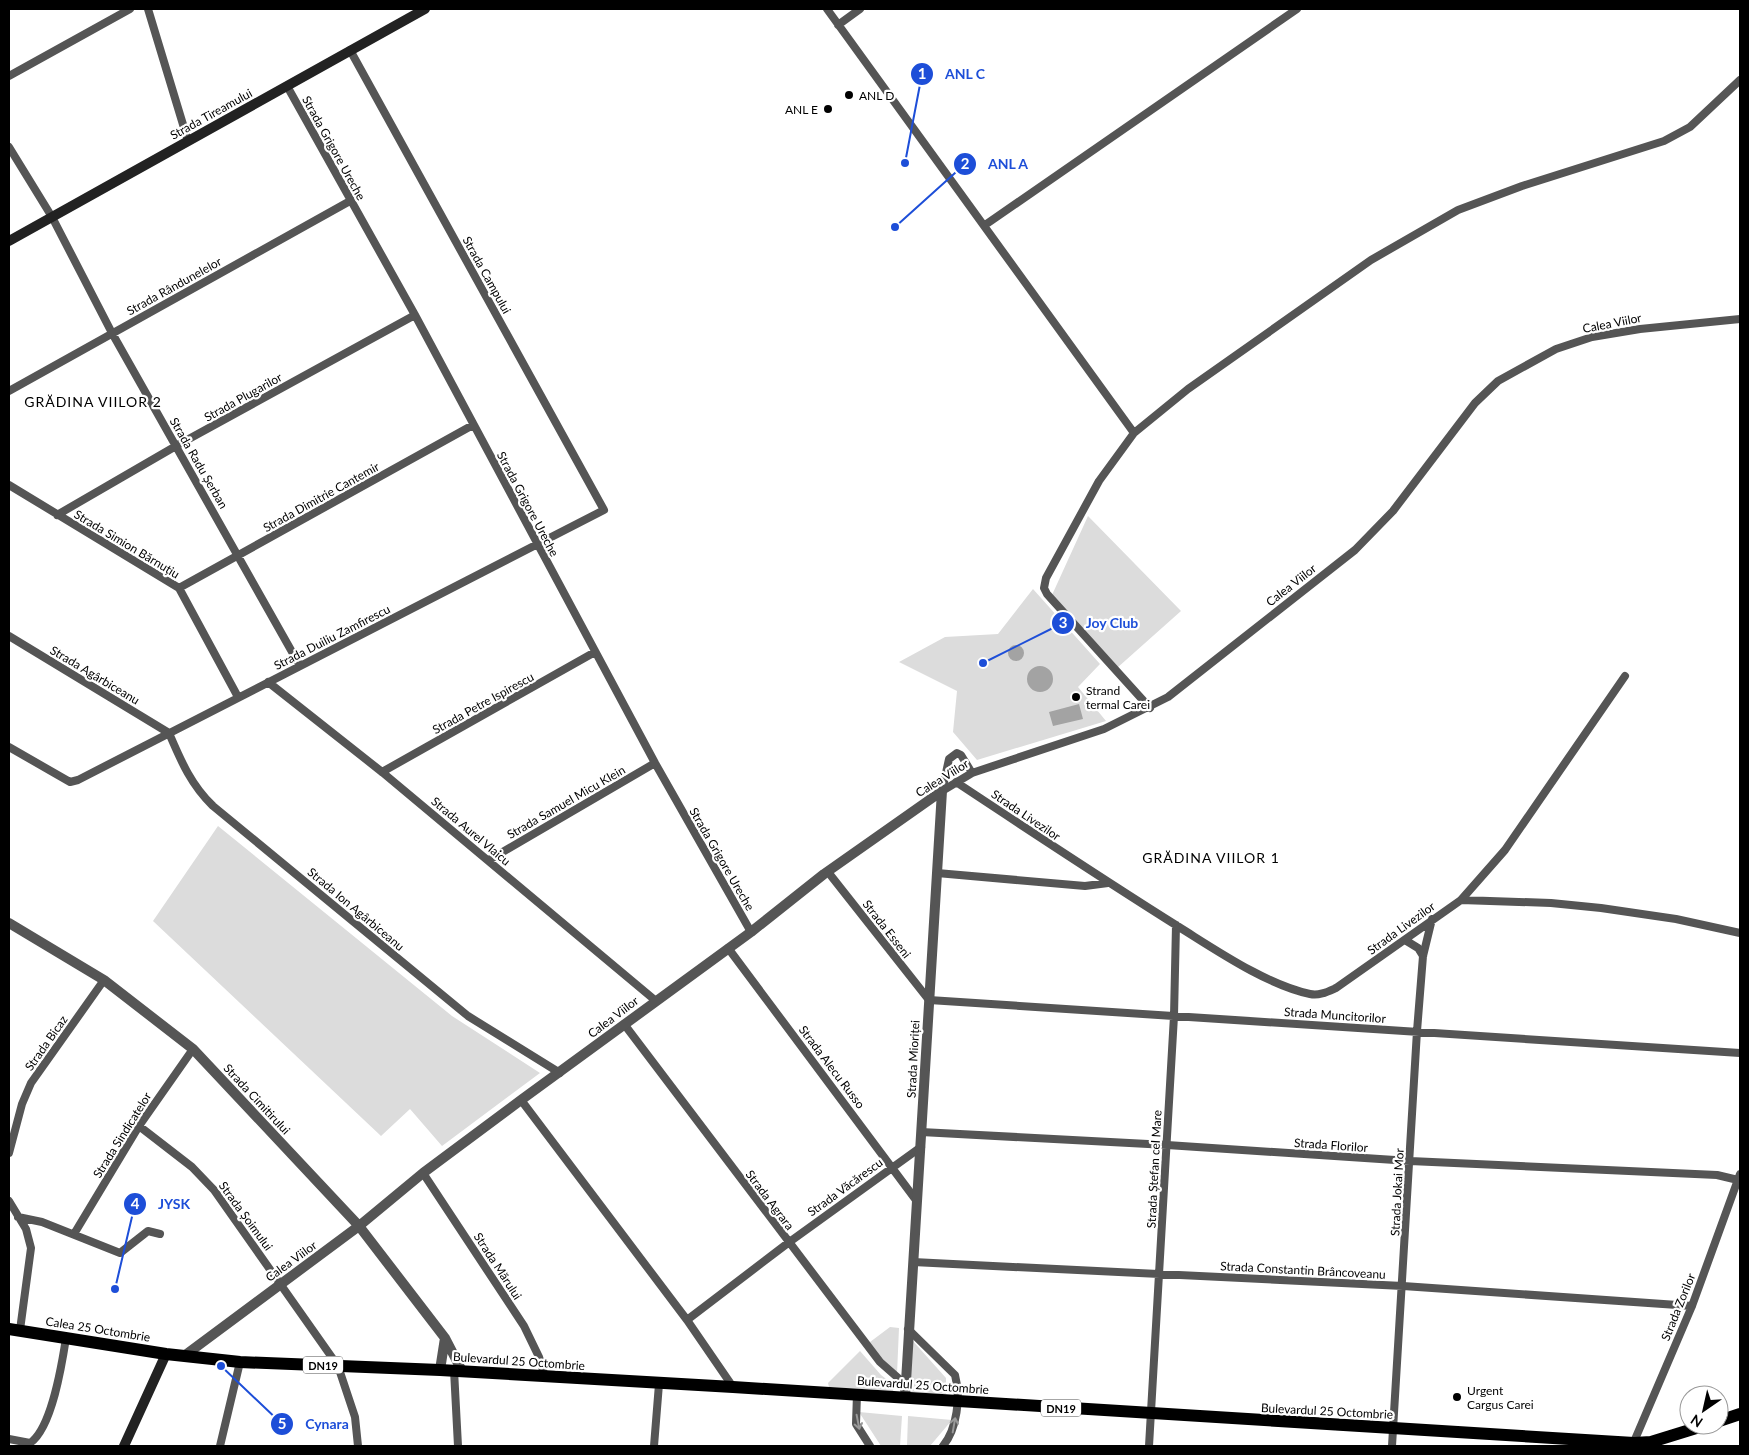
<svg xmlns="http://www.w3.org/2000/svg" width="1749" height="1455" font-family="Lato,sans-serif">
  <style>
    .green { fill: #dcdcdc }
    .water { fill: #a3a3a3 }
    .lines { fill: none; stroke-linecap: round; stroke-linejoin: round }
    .minor { stroke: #555; stroke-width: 8 }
    .tertiary { stroke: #555; stroke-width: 10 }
    .secondary { stroke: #222; stroke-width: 10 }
    .primary { stroke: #000; stroke-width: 12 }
    .oneway { stroke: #999 }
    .poi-dot { fill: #000; stroke: #fff; stroke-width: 2 }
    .labels { text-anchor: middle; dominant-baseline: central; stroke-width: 4.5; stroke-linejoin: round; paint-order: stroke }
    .shield { fill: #fff; stroke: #4c4c4c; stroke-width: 1 }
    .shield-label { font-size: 11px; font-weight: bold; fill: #000 }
    .poi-label { font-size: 12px; fill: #000; stroke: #fff; text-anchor: start }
    .street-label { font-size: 12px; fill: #000; stroke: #fff }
    .neighbourhood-label { font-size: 14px; letter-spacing: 1px; fill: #000; stroke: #fff }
    .leader { fill: none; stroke: #1d4ed8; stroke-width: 2 }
    .callout-dot { fill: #1d4ed8; stroke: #fff; stroke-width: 2 }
    .mark-label { font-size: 15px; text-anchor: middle; font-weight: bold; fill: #fff }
    .callout-label { font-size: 14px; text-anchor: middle; font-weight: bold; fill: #1d4ed8; stroke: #fff; stroke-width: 4.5; stroke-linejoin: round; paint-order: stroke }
  </style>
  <rect width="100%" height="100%" fill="#fff"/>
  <path class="green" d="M1088 516 1181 611 1117 668 1052 595Z
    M1033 589 1100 664 1078 687 1106 721 977 760 953 732 957 691 899 662 945 637 998 634Z
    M218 826 452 1016 540 1073 442 1146 410 1109 381 1136 153 921Z
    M890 1327 899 1328 897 1374 866 1345Z
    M912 1340 946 1378V1394L907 1392Z
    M860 1351 881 1375 894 1385 893 1391 829 1387 828 1383Z
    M859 1412 902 1416 900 1446H881Z
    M908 1416 952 1420 930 1446H907Z"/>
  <path class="water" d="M1008 653a8 8 0 1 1 16 0a8 8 0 1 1-16 0Z
    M1027 679a13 13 0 1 1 26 0a13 13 0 1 1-26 0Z
    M1079 704 1083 719 1053 726 1049 712Z"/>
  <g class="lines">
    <path class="minor" d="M148 9 188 141
      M827 9 1134 433
      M838 25 860 9
      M9 76 130 9
      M287 86 415 315 655 763 751 932
      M9 147 52 217 112 333 300 666
      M985 225 1297 9
      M9 391 350 201
      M9 485 179 588 238 697
      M57 515 176 446 415 315
      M179 588 473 425
      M9 636 169 733
      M268 682 382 772 656 1001
      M1150 708 1047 594 1044 588 1046 578 1099 481 1134 433 1188 389 1371 260 1458 210 1522 186 1664 141 1690 127 1740 80
      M169 733C181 761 191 785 213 806L468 1016 560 1073
      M9 747 70 782 78 780 604 510 350 50
      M382 772 595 652
      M956 782C1030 831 1104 880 1179 927 1216 950 1267 985 1310 994 1319 996 1327 992 1336 988L1461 900 1551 903 1601 908 1676 919 1740 933
      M942 791 972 773 1104 729 1168 697 1355 550 1393 511 1475 403 1498 381 1556 349 1592 337 1640 329 1740 319
      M942 791 949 759 957 753 961 755 972 773
      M489 860 655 763
      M828 872 929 1000 1740 1053
      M937 873 1085 886 1108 883
      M1461 900 1505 850 1625 676
      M1405 940 1418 948 1423 956
      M728 948 916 1200
      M624 1024 880 1362 905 1384
      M521 1100 687 1320 733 1387
      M139 1126 192 1167 214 1190 338 1366 355 1417 358 1446
      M921 1132 1167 1145 1410 1161 1717 1175 1738 1180
      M9 1153 22 1104 31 1083 104 980
      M423 1173 524 1326 539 1357 545 1377
      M9 1201 26 1229 31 1248 20 1330
      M18 1217 42 1222 120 1253 148 1231 160 1234
      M74 1234 139 1126 193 1049
      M913 1262 1403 1286 1692 1306
      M687 1320 788 1243 921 1147
      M908 1329 955 1375C961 1397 957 1429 943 1446
      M454 1370 458 1446
      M857 1394 856 1424 870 1446
      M9 1439 30 1443C52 1428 62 1364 66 1338
      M1633 1444 1692 1306 1740 1174
      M220 1446 240 1362
      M654 1446 659 1384
      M1149 1446 1174 1016 1176 925
      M1392 1446 1417 1031 1423 956 1432 919"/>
    <path class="tertiary" d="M9 923 104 980 193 1049 359 1226 445 1338 462 1371
      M184 1356 359 1226 423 1173 521 1100 751 932 824 874 942 791
      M440 1370 445 1338
      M905 1398 942 791"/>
    <path class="secondary" d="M9 241 425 9
      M124 1446 166 1354"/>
    <path class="primary" d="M9 1329 166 1354 240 1362 440 1370 733 1387 1634 1443 1651 1442 1706 1425
      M1719 1421 1740 1414"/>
  </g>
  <defs><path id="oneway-shaft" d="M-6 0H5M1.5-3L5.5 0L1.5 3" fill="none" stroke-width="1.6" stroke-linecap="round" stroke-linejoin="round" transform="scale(1.25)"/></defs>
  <g class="oneway">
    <use href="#oneway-shaft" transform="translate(858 1422) rotate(79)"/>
    <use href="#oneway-shaft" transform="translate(954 1425) rotate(-80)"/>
  </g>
  <g class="poi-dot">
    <circle cx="849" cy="95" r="5"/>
    <circle cx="828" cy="109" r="5"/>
    <circle cx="1076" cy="697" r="5"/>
    <circle cx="1457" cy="1397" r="5"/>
  </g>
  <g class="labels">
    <g class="shield">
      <rect x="303" y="1356.5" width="40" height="17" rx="4"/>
      <rect x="1041" y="1399.5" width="40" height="17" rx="4"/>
    </g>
    <g class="shield-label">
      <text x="323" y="1365">DN19</text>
      <text x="1061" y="1408">DN19</text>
    </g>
    <g class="poi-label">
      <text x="859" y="95">ANL D</text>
      <text x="818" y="109" text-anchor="end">ANL E</text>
      <text x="1086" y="690">Strand<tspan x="1086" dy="14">termal Carei</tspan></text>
      <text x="1467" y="1390">Urgent<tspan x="1467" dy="14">Cargus Carei</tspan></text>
    </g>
    <g class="street-label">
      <text transform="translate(211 114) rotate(-29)">Strada Tireamului</text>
      <text transform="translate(334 148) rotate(61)">Strada Grigore Ureche</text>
      <text transform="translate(487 275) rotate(61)">Strada Campului</text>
      <text transform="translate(174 286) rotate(-29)">Strada Rândunelelor</text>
      <text transform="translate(1612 323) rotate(-11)">Calea Viilor</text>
      <text transform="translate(243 397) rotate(-29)">Strada Plugarilor</text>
      <text transform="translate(199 463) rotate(60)">Strada Radu Șerban</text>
      <text transform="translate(321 497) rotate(-29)">Strada Dimitrie Cantemir</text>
      <text transform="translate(528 504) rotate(62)">Strada Grigore Ureche</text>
      <text transform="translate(127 544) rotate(31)">Strada Simion Bărnuțiu</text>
      <text transform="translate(1291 585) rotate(-38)">Calea Viilor</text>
      <text transform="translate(332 637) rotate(-27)">Strada Duiliu Zamfirescu</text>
      <text transform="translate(95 675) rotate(31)">Strada Agârbiceanu</text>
      <text transform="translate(483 703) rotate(-29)">Strada Petre Ispirescu</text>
      <text transform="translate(942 778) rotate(-32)">Calea Viilor</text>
      <text transform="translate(566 802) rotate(-30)">Strada Samuel Micu Klein</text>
      <text transform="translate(1026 815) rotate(34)">Strada Livezilor</text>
      <text transform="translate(471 831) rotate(40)">Strada Aurel Vlaicu</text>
      <text transform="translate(722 859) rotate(60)">Strada Grigore Ureche</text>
      <text transform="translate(356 909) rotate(40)">Strada Ion Agârbiceanu</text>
      <text transform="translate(1401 928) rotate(-36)">Strada Livezilor</text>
      <text transform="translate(887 929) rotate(52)">Strada Esseni</text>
      <text transform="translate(1335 1015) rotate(4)">Strada Muncitorilor</text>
      <text transform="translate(613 1017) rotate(-37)">Calea Viilor</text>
      <text transform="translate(46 1043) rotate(-55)">Strada Bicaz</text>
      <text transform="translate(913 1059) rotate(-87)">Strada Mioriței</text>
      <text transform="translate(832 1067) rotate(53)">Strada Alecu Russo</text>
      <text transform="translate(257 1099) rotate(47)">Strada Cimitirului</text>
      <text transform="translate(122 1135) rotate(-58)">Strada Sindicatelor</text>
      <text transform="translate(1331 1145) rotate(4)">Strada Florilor</text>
      <text transform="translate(1154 1169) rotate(-87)">Strada Ștefan cel Mare</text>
      <text transform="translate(845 1187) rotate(-36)">Strada Văcărescu</text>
      <text transform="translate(1397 1192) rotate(-87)">Strada Jokai Mor</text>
      <text transform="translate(770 1200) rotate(53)">Strada Agrara</text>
      <text transform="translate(246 1216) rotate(54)">Strada Șoimului</text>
      <text transform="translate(291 1261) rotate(-36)">Calea Viilor</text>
      <text transform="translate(498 1266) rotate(57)">Strada Mărului</text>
      <text transform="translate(1303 1270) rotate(3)">Strada Constantin Brâncoveanu</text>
      <text transform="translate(1678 1307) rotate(-68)">Strada Zorilor</text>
      <text transform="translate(98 1329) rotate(9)">Calea 25 Octombrie</text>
      <text transform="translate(519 1361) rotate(4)">Bulevardul 25 Octombrie</text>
      <text transform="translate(923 1385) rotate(4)">Bulevardul 25 Octombrie</text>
      <text transform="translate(1327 1411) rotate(3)">Bulevardul 25 Octombrie</text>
    </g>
    <g class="neighbourhood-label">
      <text x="93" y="401">GRĂDINA VIILOR 2</text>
      <text x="1211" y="857">GRĂDINA VIILOR 1</text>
    </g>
  </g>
  <path class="leader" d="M905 163L922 74M895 227L965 164M983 663L1063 623M115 1289L135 1204M221 1366L282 1424"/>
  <g class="callout-dot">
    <circle cx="905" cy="163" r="5"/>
    <circle cx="895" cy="227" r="5"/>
    <circle cx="983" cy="663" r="5"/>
    <circle cx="115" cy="1289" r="5"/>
    <circle cx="221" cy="1366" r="5"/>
    <circle cx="922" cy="74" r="12"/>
    <circle cx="965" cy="164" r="12"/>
    <circle cx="1063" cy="623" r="12"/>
    <circle cx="135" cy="1204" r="12"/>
    <circle cx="282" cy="1424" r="12"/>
  </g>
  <g class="mark-label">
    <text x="922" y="79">1</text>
    <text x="965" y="169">2</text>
    <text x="1063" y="628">3</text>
    <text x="135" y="1209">4</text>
    <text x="282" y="1429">5</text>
  </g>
  <g class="callout-label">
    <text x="965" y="79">ANL C</text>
    <text x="1008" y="169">ANL A</text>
    <text x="1112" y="628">Joy Club</text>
    <text x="174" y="1209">JYSK</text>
    <text x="327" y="1429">Cynara</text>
  </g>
  <rect width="1749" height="1455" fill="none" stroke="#000000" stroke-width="20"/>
  <g transform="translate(1704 1410) rotate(214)"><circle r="24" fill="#ffffff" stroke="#999999"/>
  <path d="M0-4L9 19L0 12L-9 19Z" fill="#000000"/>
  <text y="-8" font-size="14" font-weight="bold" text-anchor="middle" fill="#000000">N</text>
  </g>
</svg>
